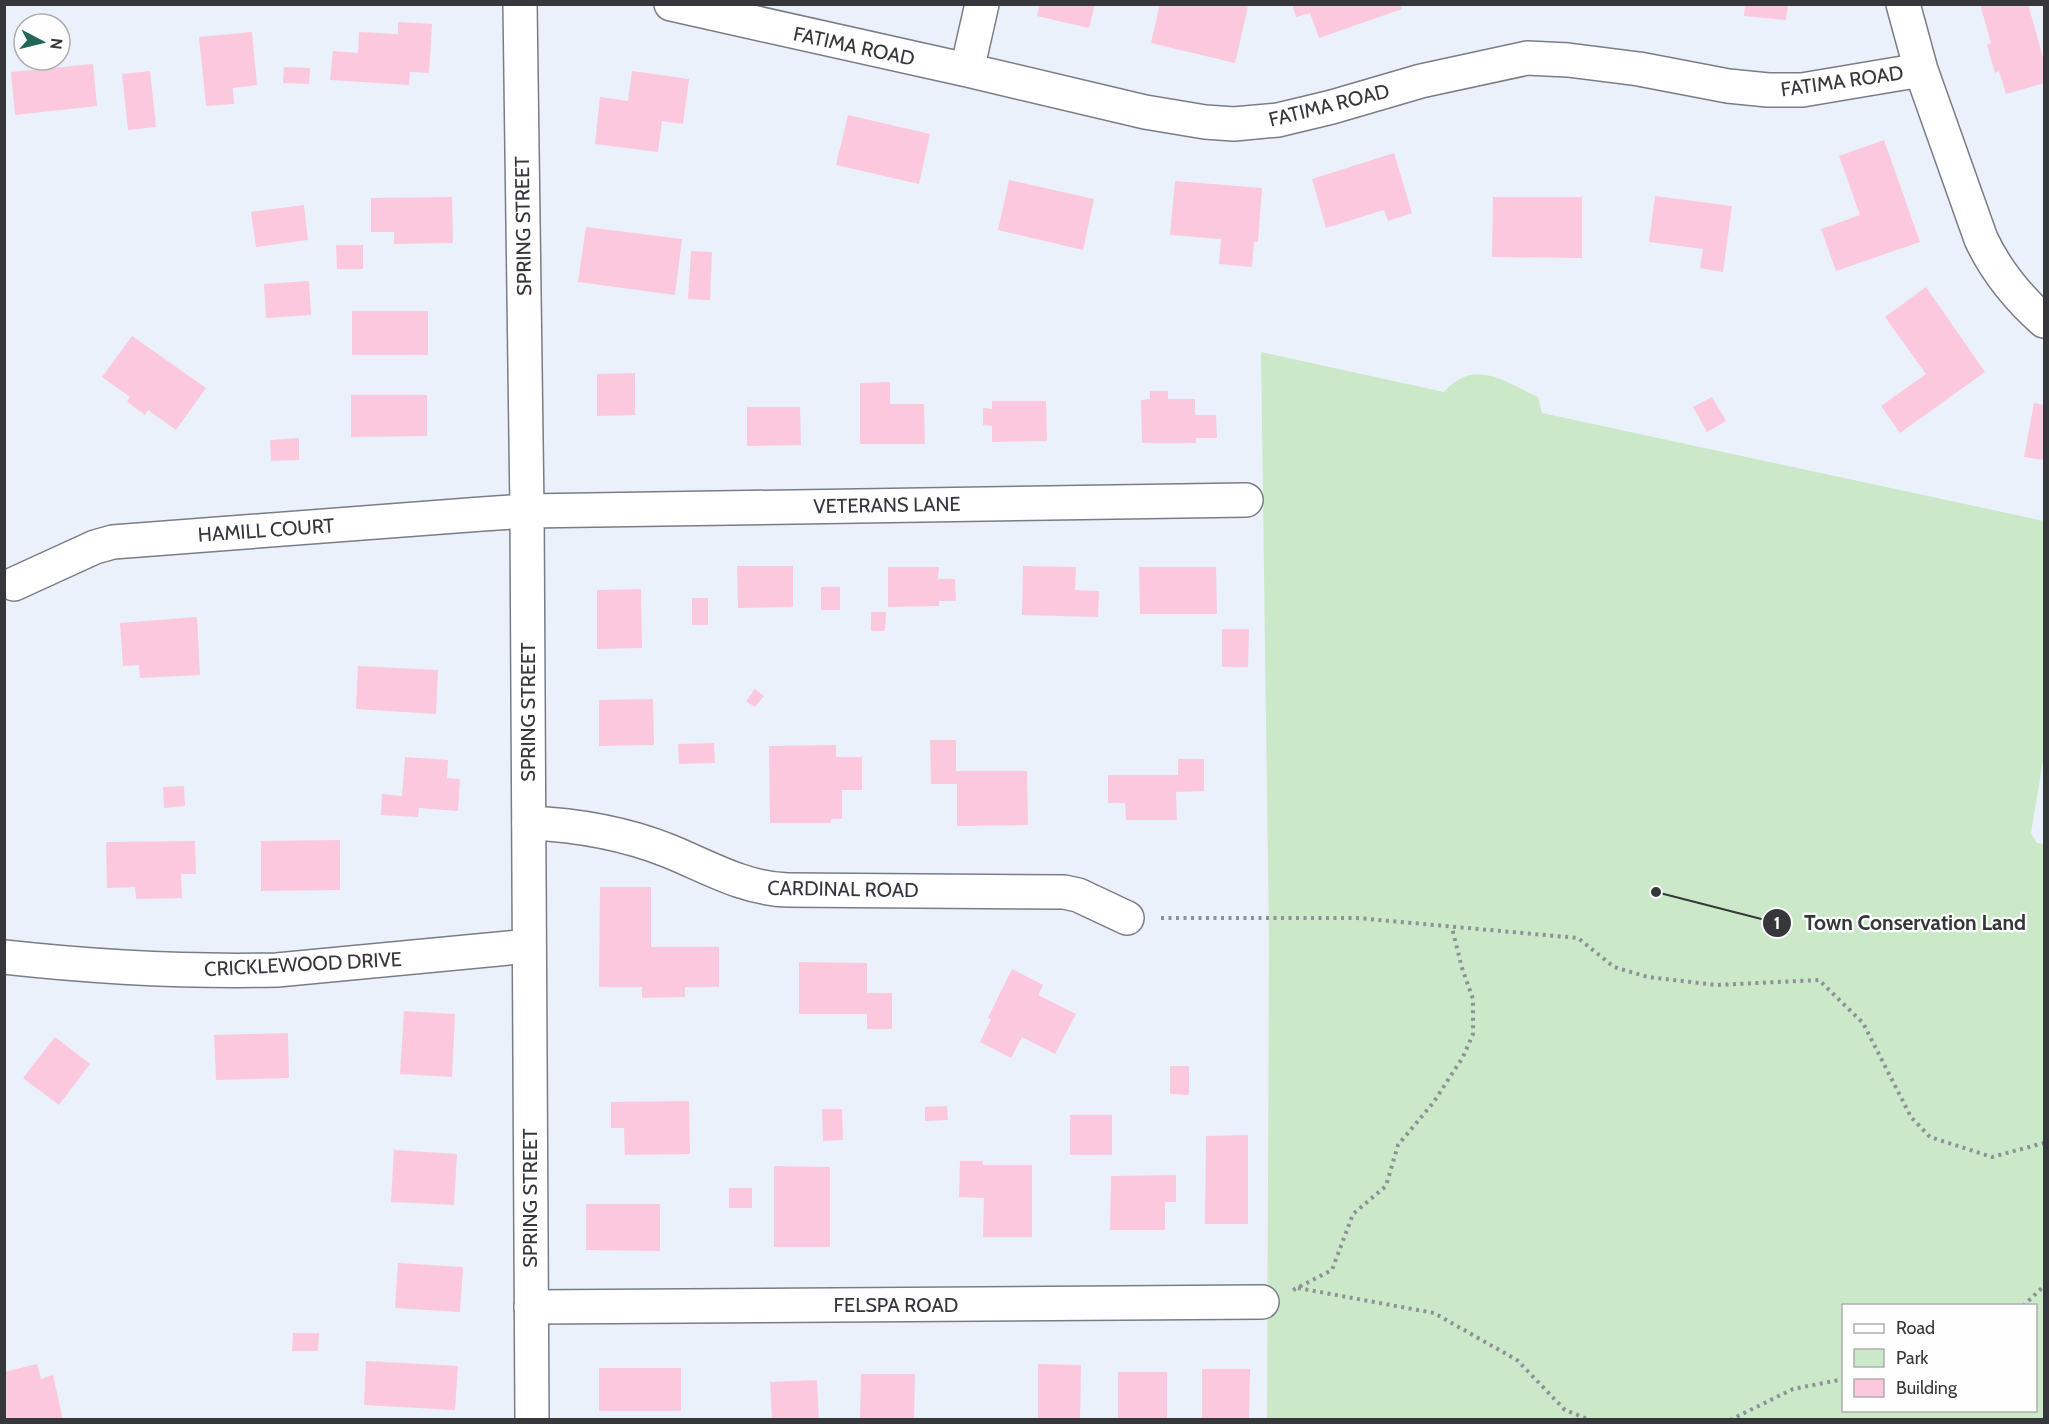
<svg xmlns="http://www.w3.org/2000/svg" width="2049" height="1424" font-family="Cabin,sans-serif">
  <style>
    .green { fill: #cbe9c9; fill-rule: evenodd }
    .building { fill: #fcc8dd }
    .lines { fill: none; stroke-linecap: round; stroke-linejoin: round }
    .minor-casing { stroke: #787d86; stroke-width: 36 }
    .secondary-casing { stroke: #787d86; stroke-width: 36 }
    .path { stroke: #8e9298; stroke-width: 4; stroke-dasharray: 3 4.5; stroke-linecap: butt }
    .minor { stroke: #fff; stroke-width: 33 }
    .secondary { stroke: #fff; stroke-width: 33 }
    .labels { text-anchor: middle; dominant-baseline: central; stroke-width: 4.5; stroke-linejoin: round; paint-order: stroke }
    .street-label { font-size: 20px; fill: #35373b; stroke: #fefefe }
    .leader { fill: none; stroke: #35373b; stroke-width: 2 }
    .callout-dot { fill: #35373b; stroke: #fefefe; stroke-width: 2 }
    .mark-label { font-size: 18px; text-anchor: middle; font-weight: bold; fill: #fff }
    .callout-label { font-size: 21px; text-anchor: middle; font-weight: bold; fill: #35373b; stroke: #fefefe; stroke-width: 4.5; stroke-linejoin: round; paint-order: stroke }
  </style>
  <rect width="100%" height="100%" fill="#ebf1fa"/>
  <path class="green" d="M1261 352 1444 392C1474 357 1505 382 1538 397L1542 413 2044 521V755L2031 833 2037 843 2044 844V1419H1267L1269 940ZM1844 1306H2036V1410H1844Z"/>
  <path class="building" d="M1040 4H1095L1089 28 1037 16Z
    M1160 4H1238L1248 7 1235 63 1151 43Z
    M1292 4H1400L1402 9 1319 38 1310 13 1296 17Z
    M1745 4H1788L1786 20 1744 16Z
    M1980 4H2028L2044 61V83L2006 94 1999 71 1995 73 1987 45 1991 43Z
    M398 22 432 24 429 73 410 72 409 85 330 80 333 51 358 53 359 32 398 34Z
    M252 32 257 85 233 88 234 104 206 106 199 37Z
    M93 64 97 106 15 115 11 72Z
    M284 67 310 68 309 84 283 83Z
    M150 71 156 127 128 130 122 74Z
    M632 71 689 79 683 124 662 121 658 152 595 144 600 97 628 101Z
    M848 115 930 134 919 184 836 165Z
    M1884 140 1920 242 1836 271 1821 229 1860 215 1839 156Z
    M1394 153 1412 213 1388 221 1384 210 1326 228 1312 179Z
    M1009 180 1094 199 1083 250 998 230Z
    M1175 181 1262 188 1258 242H1254L1252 267 1219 264 1221 239 1170 235Z
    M1655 196 1732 206 1723 272 1700 268 1703 249 1649 242Z
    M452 197 453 243 394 244V232H371V198Z
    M1493 197H1582V258L1492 257Z
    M304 205 308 240 256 247 251 212Z
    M586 227 682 239 675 295 578 282Z
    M336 245H363V269H337Z
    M691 251 712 252 710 300 688 299Z
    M309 281 311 315 266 318 264 284Z
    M1926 287 1985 372 1900 433 1881 406 1926 374 1885 317Z
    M352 311H428V355H352Z
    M132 336 206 388 176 430 148 410 145 415 127 402 130 397 102 377Z
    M635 373V415L597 416V374Z
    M890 382V404H924L925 444H860V383Z
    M1150 391H1168V399H1195V415H1216L1217 438H1196V443H1142L1141 400 1150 399Z
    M351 395H427V436L351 437Z
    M1712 397 1726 421 1707 432 1693 407Z
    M992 401H1046L1047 441 992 442V426L983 425V408L992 409Z
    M2034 403 2044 405V460L2024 457Z
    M747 407H800L801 445 747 446Z
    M299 438V460L271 461 270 440Z
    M737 566H793V607L738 608Z
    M1023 566 1076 567 1075 590 1099 591 1098 617 1022 615Z
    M888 567H939L938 579H955L956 601H939V606L888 607Z
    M1139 567H1216L1217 614H1140Z
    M821 587H840V610H821Z
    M641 589 642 648 597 649V590Z
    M692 598H708V625H692Z
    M871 612H886L885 631H871Z
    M197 617 200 675 140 678 139 665 123 666 120 623Z
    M1222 629H1249L1248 667H1222Z
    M358 666 438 670 436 714 356 709Z
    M755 689 764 696 755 707 746 701Z
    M653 699 654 745 599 746V700Z
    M930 740H956V771H1027L1028 825 957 826V784H931Z
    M714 743 715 763 679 764 678 744Z
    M836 745V757H862V790H842V819H831V823H770L769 746Z
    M405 757 448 760 447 778 460 779 458 811 419 808 418 817 381 815 382 794 402 796Z
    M1178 759H1204V791L1176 792 1177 820H1126L1125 803H1108V775H1178Z
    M184 786 185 806 164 808 163 787Z
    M340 840V890L261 891V841Z
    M195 841 196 874H181L182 898 136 899 135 887 107 888 106 842Z
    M600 887H651V947H719V987H685V997L642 998V987H599Z
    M799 962 867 963V993H892V1029H867V1014H799Z
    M1012 969 1043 985 1038 995 1076 1014 1055 1054 1022 1037 1011 1058 980 1042 991 1019 988 1018Z
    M404 1011 455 1014 452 1077 400 1074Z
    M288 1033 289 1078 216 1080 214 1035Z
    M55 1037 90 1064 59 1105 23 1078Z
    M1170 1066H1189V1095L1170 1094Z
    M689 1101 690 1154 625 1155 624 1128H611V1102Z
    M947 1106 948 1120 925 1121V1107Z
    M822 1109H842L843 1140 823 1141Z
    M1070 1115H1112V1155H1070Z
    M1248 1135V1224H1205L1206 1136Z
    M394 1150 457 1154 454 1205 391 1202Z
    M960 1161H983V1165H1032V1237H983L984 1198 959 1197Z
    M774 1166 830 1167V1247H774Z
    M1176 1175V1202H1165V1230H1110L1111 1176Z
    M729 1188H752V1208H729Z
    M586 1204H660V1251L586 1250Z
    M398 1263 463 1267 460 1312 395 1308Z
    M293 1333H319L318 1351H292Z
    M366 1361 458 1366 455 1410 364 1405Z
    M37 1364 41 1379 53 1375 63 1420H4V1372Z
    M1038 1364 1081 1365 1080 1420H1038Z
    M599 1368H681V1411H599Z
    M1202 1369H1250L1249 1420H1202Z
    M1118 1372H1167V1420H1118Z
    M861 1374H915L914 1420H860Z
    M817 1380 819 1420H772L770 1382Z"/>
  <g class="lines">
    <g class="minor-casing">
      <path id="minor" d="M671 4 967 70 1145 112 1205 122 1234 124 1278 120 1332 107 1421 81 1527 58 1568 60 1639 69 1728 86 1768 90H1802L1921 70
        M1903 4 1921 70 1981 239C1996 271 2017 297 2044 321
        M967 70 982 4
        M14 584 95 547 113 542 482 514 527 511 1246 500
        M529 823C578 825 624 833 669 851 708 867 745 889 788 890L1064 892 1078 895 1127 918
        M4 957C95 967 186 972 277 970L529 946
        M531 1307 1262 1302"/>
    </g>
    <g class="secondary-casing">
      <path id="secondary" d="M520 4 527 511 532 1420"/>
    </g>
    <path class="path" d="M1161 918H1357L1578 938 1614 967 1648 977 1716 985 1819 980 1863 1023 1911 1117 1930 1137 1992 1157 2044 1143
      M1298 1288 1434 1313 1517 1360 1565 1410 1590 1420
      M1293 1290 1332 1270 1353 1214 1386 1186 1398 1145 1433 1103 1463 1057 1473 1034V999L1462 968 1452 928
      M2023 1306 2044 1286
      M1730 1420 1793 1389 1844 1379"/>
    <use href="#minor" class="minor"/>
    <use href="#secondary" class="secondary"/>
  </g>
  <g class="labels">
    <g class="street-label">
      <text transform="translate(854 46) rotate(12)">FATIMA ROAD</text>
      <text transform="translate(1842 81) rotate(-8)">FATIMA ROAD</text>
      <text transform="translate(1329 105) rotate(-14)">FATIMA ROAD</text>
      <text transform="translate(523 226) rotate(-91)">SPRING STREET</text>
      <text transform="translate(887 505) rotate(-1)">VETERANS LANE</text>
      <text transform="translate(266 530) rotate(-4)">HAMILL COURT</text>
      <text transform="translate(528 712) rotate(-90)">SPRING STREET</text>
      <text transform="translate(843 889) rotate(1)">CARDINAL ROAD</text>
      <text transform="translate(303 964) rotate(-3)">CRICKLEWOOD DRIVE</text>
      <text transform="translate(530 1198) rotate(-90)">SPRING STREET</text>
      <text x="896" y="1305">FELSPA ROAD</text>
    </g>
  </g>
  <path class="leader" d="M1656 892L1777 923"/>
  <g class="callout-dot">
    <circle cx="1656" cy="892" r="6"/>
    <circle cx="1777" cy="923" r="15"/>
  </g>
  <g class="mark-label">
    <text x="1777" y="929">1</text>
  </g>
  <g class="callout-label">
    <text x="1915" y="930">Town Conservation Land</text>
  </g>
  <rect width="2049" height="1424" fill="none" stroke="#35373b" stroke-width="12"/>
  <rect x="1842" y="1304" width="195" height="108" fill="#fefefe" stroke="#aeaeb0" stroke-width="1.5"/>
  <rect x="1854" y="1324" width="30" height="9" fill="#ffffff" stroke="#aeaeb0" stroke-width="1.5"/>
  <text x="1896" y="1334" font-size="18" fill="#35373b">Road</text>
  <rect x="1854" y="1349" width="30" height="18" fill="#cbe9c9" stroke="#aeaeb0" stroke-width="1.5"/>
  <text x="1896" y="1364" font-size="18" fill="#35373b">Park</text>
  <rect x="1854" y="1379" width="30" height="18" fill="#fcc8dd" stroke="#aeaeb0" stroke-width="1.5"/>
  <text x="1896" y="1394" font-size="18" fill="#35373b">Building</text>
  <g transform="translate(42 42) rotate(97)"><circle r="28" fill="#fefefe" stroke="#aeaeb0" stroke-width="1.5"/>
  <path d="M0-4.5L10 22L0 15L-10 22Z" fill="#246758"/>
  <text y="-9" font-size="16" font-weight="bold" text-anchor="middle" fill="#35373b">N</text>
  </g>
</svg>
